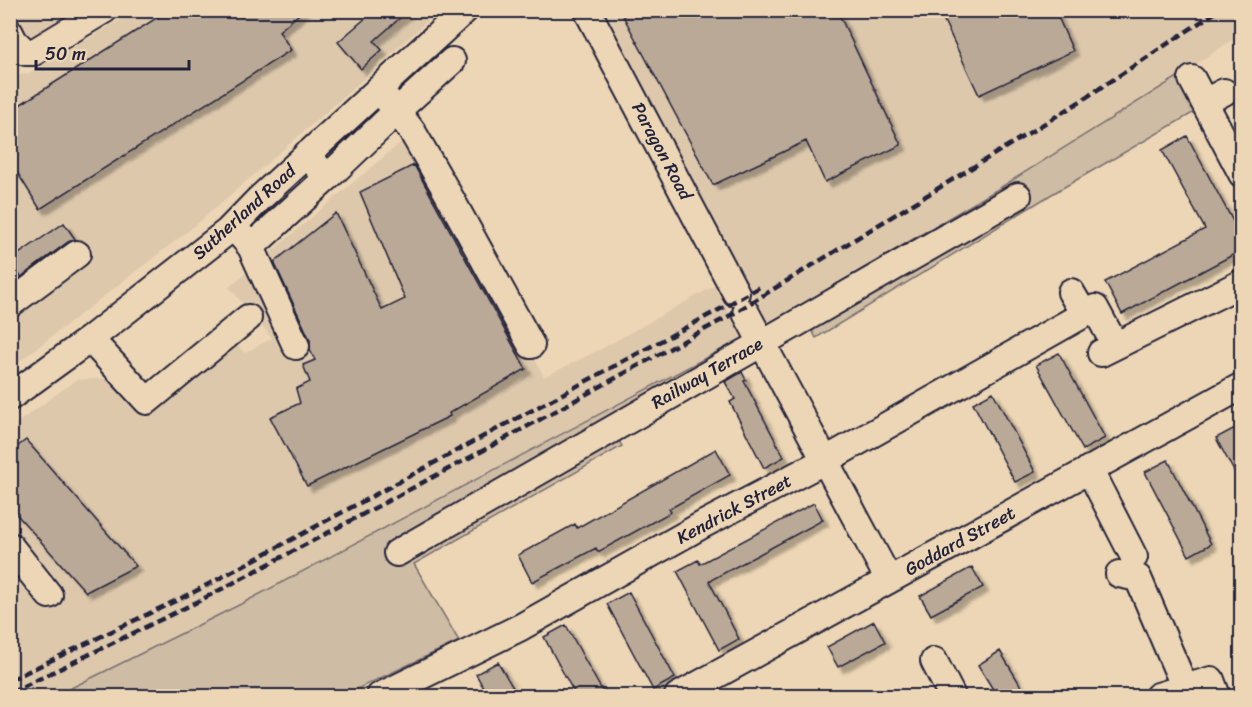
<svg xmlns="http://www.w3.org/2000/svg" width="1252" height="707" font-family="Sriracha,sans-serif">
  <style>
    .built { fill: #ddc8ac }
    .green { fill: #cfbca4; stroke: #786f70; stroke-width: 1.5 }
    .building { fill: #baa997; stroke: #22223b; stroke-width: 1.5; filter: url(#shadow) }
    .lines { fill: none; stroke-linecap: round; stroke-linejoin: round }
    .minor-casing { stroke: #22223b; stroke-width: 30 }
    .minor { stroke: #ecd6b5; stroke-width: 26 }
    .rail { stroke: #22223b; stroke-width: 4.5; stroke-dasharray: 9 4.5; stroke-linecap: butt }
    .labels { text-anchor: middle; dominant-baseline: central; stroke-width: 4.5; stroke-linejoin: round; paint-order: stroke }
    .street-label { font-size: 18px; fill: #22223b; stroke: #ecd6b5 }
  </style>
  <defs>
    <filter id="shadow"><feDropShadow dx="5.5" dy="5.5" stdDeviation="1.5" flood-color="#0004"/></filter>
  </defs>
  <rect width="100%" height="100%" fill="#ecd6b5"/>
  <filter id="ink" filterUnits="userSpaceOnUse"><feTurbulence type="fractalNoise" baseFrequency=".0167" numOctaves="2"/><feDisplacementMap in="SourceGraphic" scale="12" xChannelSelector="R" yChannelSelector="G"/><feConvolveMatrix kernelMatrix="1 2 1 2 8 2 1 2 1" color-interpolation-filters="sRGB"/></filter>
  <g filter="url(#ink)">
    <path class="built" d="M11 10 90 11 31 40 22 33Z
      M1241 10 1242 33 1179 76 998 189 769 324 736 263 688 187 610 25 601 11Z
      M135 11H438L347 94 197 224 11 368 10 70 13 76 28 74Z
      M412 133 432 160 544 377 603 348 714 286 743 338 241 604 55 696H11L10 428 76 380 116 378 149 410 236 344 245 353 272 338 229 287Z"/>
    <path class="green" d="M1179 76 1198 110 1052 194 816 338 808 323 769 324 998 189Z
      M743 338 752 356 618 439 622 446 414 564 459 641 342 696H55L241 604Z"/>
    <path class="building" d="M169 10H304L279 31 291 50 40 209 10 161V111Z
      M375 10H409L374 41 382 50 361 69 338 42Z
      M620 10H837L901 145 825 182 806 141 713 185Z
      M939 10H1055L1073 51 979 95Z
      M1187 136 1242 238V250L1122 314 1105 282 1205 229 1162 150Z
      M414 165 526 369 449 413 450 416 307 486 270 417 300 403 296 389 310 382 303 365 315 360 310 350V340L274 262 336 213 382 310 405 299 360 192Z
      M64 223 75 239 68 242 21 277 10 260Z
      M1059 353 1105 438 1083 450 1036 365Z
      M742 372 746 380 744 381 784 457 764 468 730 402 735 399 725 382Z
      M993 392 1035 472 1015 482 973 403Z
      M1235 428 1242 440V486L1216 438Z
      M26 440 136 566 86 592 10 507V452Z
      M716 449 730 475 669 509 671 512 598 552 596 548 532 582 518 555 575 524 577 528Z
      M1168 460 1211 544 1189 556 1145 472Z
      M814 503 823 520 709 581 739 639 719 650 677 571 698 560 700 564Z
      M972 567 983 587 931 615 920 596Z
      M629 592 675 678 653 690 607 604Z
      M874 621 885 642 838 667 827 647Z
      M566 625 585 660 605 696H576L559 665 544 637Z
      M1000 651 1018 681 1026 696H997L978 665Z
      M498 662 506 676 518 696H488L476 674Z"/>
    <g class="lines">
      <g class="minor-casing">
        <path id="minor" d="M587 10 736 293
          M10 33 14 41 25 52H34L104 10
          M1192 79 1242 174
          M386 98 397 111 452 61
          M1205 102 1224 92
          M307 154 327 178 397 111 412 131 447 192 531 345
          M233 226 251 247 327 178
          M251 247 296 346
          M1071 292 1084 314
          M10 304 77 254
          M746 313 889 580
          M90 339 147 401 248 318
          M1101 353 1242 283
          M10 397 90 339 228 231 259 199 465 10
          M1089 469 1134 557
          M10 546 49 595
          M397 553 1018 196
          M1119 574 1138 578 1185 688
          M934 661 952 696
          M380 696 521 627 704 524 824 461 1095 308 1115 345
          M678 696 1242 386
          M1158 696 1211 680 1217 696"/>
      </g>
      <use href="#minor" class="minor"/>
      <path class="rail" d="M10 680 194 592 726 306 763 285
        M10 693 199 601 486 449 731 315 1073 106 1219 10"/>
    </g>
  </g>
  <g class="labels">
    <g class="street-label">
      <text transform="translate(662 151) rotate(62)">Paragon Road</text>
      <text transform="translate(244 212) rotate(-42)">Sutherland Road</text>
      <text transform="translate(707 373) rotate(-30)">Railway Terrace</text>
      <text transform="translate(734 509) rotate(-28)">Kendrick Street</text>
      <text transform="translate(960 541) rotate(-29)">Goddard Street</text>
    </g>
  </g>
  <rect width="1252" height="707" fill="none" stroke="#ecd6b5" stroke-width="36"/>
  <rect x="18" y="18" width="1216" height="671" fill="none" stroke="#22223b" stroke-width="2" filter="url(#ink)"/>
  <path d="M36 60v9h153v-9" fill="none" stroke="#22223b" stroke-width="3"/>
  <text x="45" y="60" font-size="18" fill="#22223b" stroke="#ecd6b5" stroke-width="4.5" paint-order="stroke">50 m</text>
</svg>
